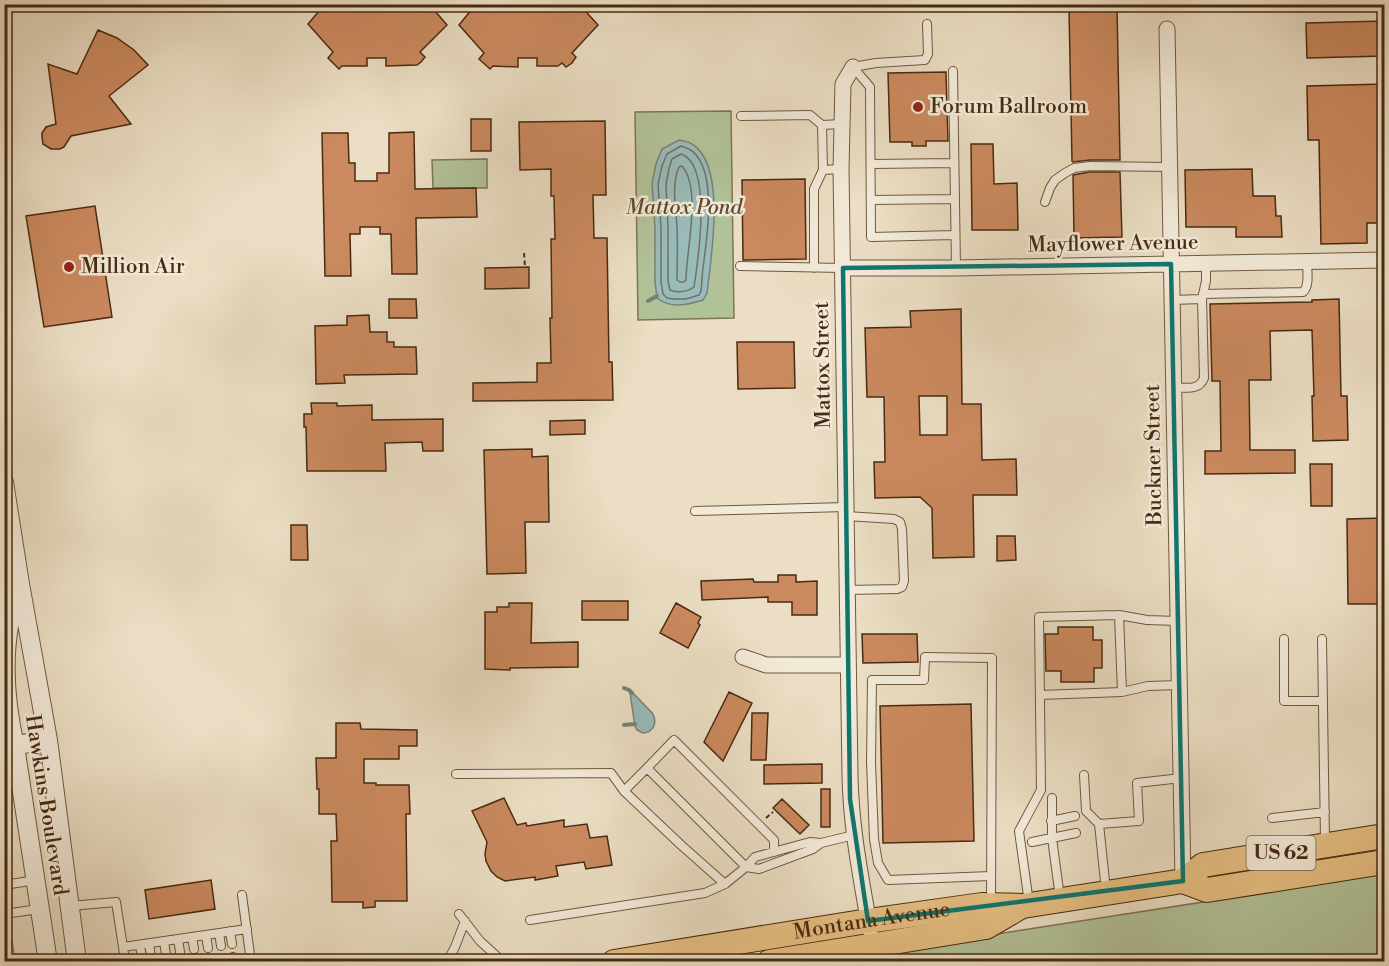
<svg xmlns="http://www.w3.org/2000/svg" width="1389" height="966" font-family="'Libre Bodoni',serif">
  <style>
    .green { fill: #b2c298; stroke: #7d7654; stroke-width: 1.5 }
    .water { fill: #99bbba; stroke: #798176; stroke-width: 1.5 }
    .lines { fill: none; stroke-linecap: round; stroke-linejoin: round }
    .shore { stroke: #707365; stroke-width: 1.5 }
    .stream { stroke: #798176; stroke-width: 4 }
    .building { fill: #cb895f; stroke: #482b10; stroke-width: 1.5; fill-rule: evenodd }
    .service-casing { stroke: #71583d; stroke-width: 10 }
    .minor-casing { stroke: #71583d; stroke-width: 17 }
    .tertiary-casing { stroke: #71583d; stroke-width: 20 }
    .trunk-casing { stroke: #482b10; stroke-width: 26 }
    .path { stroke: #482b10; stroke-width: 2; stroke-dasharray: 4.5 3; stroke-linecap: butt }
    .service { stroke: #f2ead9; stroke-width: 8 }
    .minor { stroke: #f2ead9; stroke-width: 15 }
    .tertiary { stroke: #f2ead9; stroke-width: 18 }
    .trunk { stroke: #e6bf82; stroke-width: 24 }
    .marked { fill: none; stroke: #0f766e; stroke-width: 4.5; stroke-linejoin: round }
    .poi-dot { fill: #8f2418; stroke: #f2ead9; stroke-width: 2 }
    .labels { text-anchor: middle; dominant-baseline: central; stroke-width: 5; stroke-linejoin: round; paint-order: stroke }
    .shield { fill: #f2ead9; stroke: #7b644c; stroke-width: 1.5 }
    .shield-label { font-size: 20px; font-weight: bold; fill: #482b10 }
    .poi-label { font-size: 21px; fill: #482b10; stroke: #f2ead9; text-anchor: start }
    .park-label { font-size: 21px; font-style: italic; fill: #5d492b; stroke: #f2ead9 }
    .street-label { font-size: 21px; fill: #482b10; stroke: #f2ead9 }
  </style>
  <rect width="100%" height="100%" fill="#ebdec4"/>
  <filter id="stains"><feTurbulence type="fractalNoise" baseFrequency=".00333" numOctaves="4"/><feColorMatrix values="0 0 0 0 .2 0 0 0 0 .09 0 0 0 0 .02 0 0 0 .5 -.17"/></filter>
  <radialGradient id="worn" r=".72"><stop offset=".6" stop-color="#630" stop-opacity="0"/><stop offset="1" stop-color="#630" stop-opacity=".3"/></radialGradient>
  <path class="green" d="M731 111 734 318 638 320 635 112Z
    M487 159V188H433L432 160Z
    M1384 874V961H823Z"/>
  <path class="water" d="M679 140C683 141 688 141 692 144 727 165 711 258 707 293L703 300C687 305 671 309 657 298L655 282V228L652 184 656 164 662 149Z
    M630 693H633L653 714C657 723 654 732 643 733L637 730 635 726Z"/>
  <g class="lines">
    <path class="shore" d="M681 146C687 148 693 150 697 156 716 181 707 238 703 268 702 276 702 284 701 291L699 295 686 299H673L667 298 663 294 661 282V228L658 184 662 166 667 154Z
      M681 154C713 165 698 261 694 287 688 292 676 293 670 290L668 281V228L666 185 669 168 672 159Z
      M682 166C702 189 686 251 686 280L684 282H680L677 280C677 262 678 245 677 228 676 208 671 185 679 167Z"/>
    <path class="stream" d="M648 301 657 296
      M624 688 629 690 632 693
      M624 725 635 724"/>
  </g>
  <path class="building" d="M325 4H429L447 25 420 52 425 57 421 62 417 65 386 66V58H367V66H342L339 69 328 58 333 52 308 24Z
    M476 4H579L598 25 572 53 576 57 572 63 566 67 562 63 558 66H537V58H518V67L493 66 490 69 479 59 484 53 459 25Z
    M1117 8 1120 160H1090L1073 162 1072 161 1069 9Z
    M1384 21V56L1307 58 1306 23Z
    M98 30 117 38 134 50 148 65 109 96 131 124 71 136 64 147 60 149H51L43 144 42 137V133L46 127 56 124 48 64 77 74Z
    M946 72 948 141H926V146H912V142H890L888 73Z
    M1384 84V223H1367V243L1321 244 1319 140H1308L1307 86Z
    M471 119H491V151H471Z
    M605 121 606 195H593L594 238H607L609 362H612L613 400 473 401V383L537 382V363H551L550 318H552L551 239H555L554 196H551V169L520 170 519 122Z
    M414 132 415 189 476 188 477 217 416 218 417 274H392L391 234H380V227H360V234H350L351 276H325L322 133H348L349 163H355V181H377V173H389V133Z
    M971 144H993L994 184 1017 183 1018 230H972Z
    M1252 169 1253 196H1275L1276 216H1281L1282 237H1236V227H1186L1185 170Z
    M1090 172H1120L1122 237 1074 238 1073 175Z
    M805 179 806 259 743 260 742 180Z
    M95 206 112 317 44 327 26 216Z
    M529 267V288L485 289V268Z
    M389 299H416L417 318H389Z
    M1339 299 1341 396H1347L1348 440 1313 441 1312 396H1314L1312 330 1270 331 1271 380H1249L1250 450H1295V473L1205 474V451H1221L1220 381H1212L1210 304 1312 302V300Z
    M961 309 962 404H981L982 460 1016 459 1017 495H973L974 557 933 558 932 508 920 497 875 498 874 462H885L884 397H867L865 328 911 327 910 311ZM919 396H947V435H920Z
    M369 315 370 332H387V342H394V347H416L417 374 344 375 345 383 316 384 315 326 347 325V316Z
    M737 342H794L795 388 738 389Z
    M311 403H337V406L372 405V420L443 419V451H423L422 442 385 443 386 471H307L306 427H304V414H312Z
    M585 420V434L550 435V421Z
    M532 449V457L548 456 549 522H525L526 573 487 574 484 450Z
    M1310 464H1332V506H1311Z
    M1384 518V604H1348L1347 519Z
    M291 525H307L308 560H291Z
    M997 536H1015L1016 560 997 561Z
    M778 575H796V582L817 581V615H792V602H768V597L702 600 701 581 753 579 754 582H778Z
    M582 601H628V620H582Z
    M509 603H532L531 643 578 642V667L510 668V670L485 669V612H497V607H509Z
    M676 603 701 617 698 623 700 625 688 648 660 633Z
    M1058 627H1093V640H1102V668H1094V682H1061V671H1046L1045 634H1058Z
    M862 634H917L918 662 863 663Z
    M729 692 752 703 723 761 704 742Z
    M971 704 974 841 883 843 880 706Z
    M752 713H768L766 760H751Z
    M336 723H360L361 729 417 730V746H399V759H364V783H376V785H409L410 814H406L407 901H375V907L363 908V902H332L331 841H337L336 814H319V789H317L316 758H336Z
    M822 764V783L764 784V765Z
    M821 789H830V827H821Z
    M504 798 517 825 526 823 527 826 564 820V827L587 824 590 838 607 836 612 865 586 869 584 862 556 866 558 876 535 880V877L505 881 497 877 491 871 486 861 485 854 487 842 472 811Z
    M782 799 809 825 800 834 773 808Z
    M211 880 215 909 149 919 145 890Z"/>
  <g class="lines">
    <g class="service-casing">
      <path id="service" d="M927 24 928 54 925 60 876 63 853 67 870 87 871 237 955 235
        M953 71 956 268
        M741 116 810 115 822 125
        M871 164 954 163
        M823 170 822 125 842 124
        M871 200 955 199
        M1045 202 1050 188 1055 180 1065 173 1074 168 1090 166 1170 167
        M740 266 843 268
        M814 268V189L823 170 841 169
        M1203 294 1303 292C1310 286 1307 271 1307 261
        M1172 300 1202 299
        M1174 388C1186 387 1199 391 1204 378L1202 299 1206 281V263
        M695 511 846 507
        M846 516 894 519 900 522 902 529 904 581 902 587 897 589 847 590
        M1119 615 1122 692
        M1284 639V701H1323
        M1322 639 1325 841
        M1040 695 1122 692 1148 686 1179 685
        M456 774 611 773 624 791 647 768
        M1084 775 1086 811 1099 824
        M624 791 681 845 725 884
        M1052 798V838L1060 898
        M1272 818 1325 812
        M1051 821 1075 816
        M1032 842 1076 833
        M774 852V840L674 740 647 768 746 867 759 869 813 849 821 843
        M991 876 888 880 878 863 874 839 871 762 872 680H924L925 657 992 658 991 904
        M4 885 36 880
        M1106 891 1099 824 1139 821 1137 783 1181 778
        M242 895 251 962
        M1029 903 1019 831 1041 790 1039 617 1119 615 1147 620 1178 621
        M70 906 116 902 123 947 247 929
        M4 914 39 909
        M459 914 480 941 503 962
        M4 920 11 962
        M530 920 705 893 725 884 746 867 755 857 810 842 821 843 854 835
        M230 931 232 944
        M219 933 221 946
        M206 935 208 948
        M192 937 194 949
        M178 939 180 952
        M164 941 166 955
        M149 943 151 957
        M140 945 142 958
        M123 947 125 962
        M233 957 234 962
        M223 960V962
        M447 962 455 947 465 921"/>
    </g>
    <g class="minor-casing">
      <path id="minor" d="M1167 29 1183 881
        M853 67 843 84 841 169 850 776C851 829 861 877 870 930
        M843 268H956L1384 260
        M743 657 766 665H847"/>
    </g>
    <g class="tertiary-casing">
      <path id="tertiary" d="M4 482 20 584 48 740 77 962
        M18 590C15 602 11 614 9 626 2 667 6 706 15 746L48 962
        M4 747 48 740"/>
    </g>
    <g class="trunk-casing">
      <g id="trunk">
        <path d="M1183 881 1203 865 1384 836"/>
        <path id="s1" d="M614 962 868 921 982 905 1023 906 1183 881 1207 890 1384 862"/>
        <path d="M769 962 986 927 1022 906"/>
      </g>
    </g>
    <path class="path" d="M524 253 525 267
      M766 818 773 812"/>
    <use href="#service" class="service"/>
    <use href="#minor" class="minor"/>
    <use href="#tertiary" class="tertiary"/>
    <use href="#trunk" class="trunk"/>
  </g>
  <path class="marked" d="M1171 264 1183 881 868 921 850 799 843 268Z"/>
  <g class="poi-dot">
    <circle cx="918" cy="107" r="6"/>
    <circle cx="69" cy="267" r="6"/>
  </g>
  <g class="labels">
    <rect class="shield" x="1246.5" y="836" width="69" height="34" rx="4.5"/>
    <g class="shield-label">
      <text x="1281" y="853">US 62</text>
    </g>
    <g class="poi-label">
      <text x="930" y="107">Forum Ballroom</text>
      <text x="81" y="267">Million Air</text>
    </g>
    <g class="park-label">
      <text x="684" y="208">Mattox Pond</text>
    </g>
    <g class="street-label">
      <text transform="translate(1113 244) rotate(-1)">Mayflower Avenue</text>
      <text transform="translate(823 365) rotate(-91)">Mattox Street</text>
      <text transform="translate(1154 455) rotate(-91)">Buckner Street</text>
      <text transform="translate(46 805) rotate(81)">Hawkins Boulevard</text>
      <text stroke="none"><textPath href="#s1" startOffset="261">Montana Avenue</textPath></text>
    </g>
  </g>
  <rect width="1389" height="966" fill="none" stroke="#ebdec4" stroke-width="24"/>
  <rect x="6" y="6" width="1377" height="954" fill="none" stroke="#482b10" stroke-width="3"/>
  <rect x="12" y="12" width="1365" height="942" fill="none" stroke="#482b10" stroke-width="1.5"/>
  <rect width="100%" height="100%" filter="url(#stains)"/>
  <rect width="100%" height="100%" fill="url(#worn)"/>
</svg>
